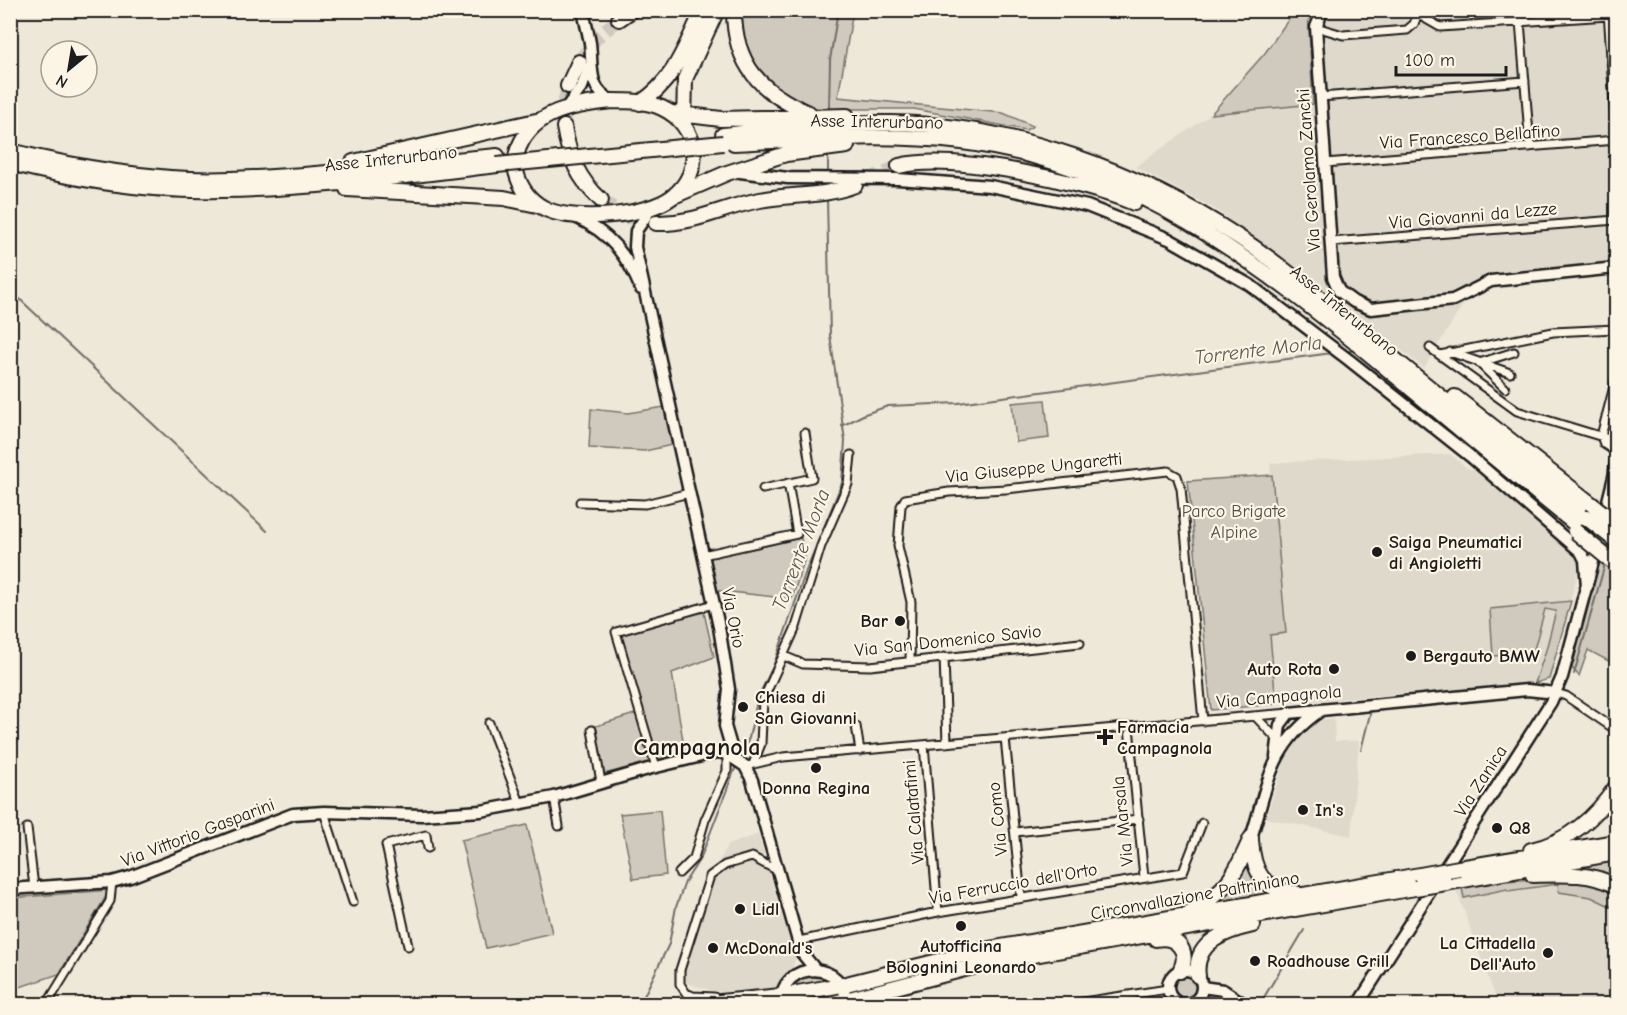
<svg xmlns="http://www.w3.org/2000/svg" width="1627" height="1015" font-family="'Comic Neue',sans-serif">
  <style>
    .built { fill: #ded9cb }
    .green { fill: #cfcabd; stroke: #76736c; stroke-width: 1.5 }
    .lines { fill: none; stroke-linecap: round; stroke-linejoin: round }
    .stream { stroke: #6f6c67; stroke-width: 2 }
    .highway-tunnel { stroke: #cec9bd; stroke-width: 14; stroke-dasharray: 14 7; stroke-linecap: butt }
    .street-casing { stroke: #1c1c1c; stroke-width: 11 }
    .secondary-casing { stroke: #1c1c1c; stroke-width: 15 }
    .primary-casing { stroke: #1c1c1c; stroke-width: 15 }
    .highway-casing { stroke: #1c1c1c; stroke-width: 18 }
    .street { stroke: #fcf5e5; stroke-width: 7 }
    .secondary { stroke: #fcf5e5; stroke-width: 10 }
    .primary { stroke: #fcf5e5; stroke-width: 10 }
    .highway { stroke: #fcf5e5; stroke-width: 14 }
    .highway-bridge-casing { stroke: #1c1c1c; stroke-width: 18; stroke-linecap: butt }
    .highway-bridge { stroke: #fcf5e5; stroke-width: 14 }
    .poi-dot { fill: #1c1c1c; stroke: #fcf5e5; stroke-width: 2 }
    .labels { text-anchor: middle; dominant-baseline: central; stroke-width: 4.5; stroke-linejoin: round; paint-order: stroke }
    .street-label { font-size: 18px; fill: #1c1c1c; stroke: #fcf5e5 }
    .park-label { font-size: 18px; fill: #52504c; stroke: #fcf5e5 }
    .poi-label { font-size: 18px; font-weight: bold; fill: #1c1c1c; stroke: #fcf5e5; text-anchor: start }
    .water-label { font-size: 20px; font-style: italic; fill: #5b5854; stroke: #fcf5e5 }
    .district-label { font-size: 24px; font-weight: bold; fill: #1c1c1c; stroke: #fcf5e5 }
  </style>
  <rect width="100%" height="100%" fill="#eee8d9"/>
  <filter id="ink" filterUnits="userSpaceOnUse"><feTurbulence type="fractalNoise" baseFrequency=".0167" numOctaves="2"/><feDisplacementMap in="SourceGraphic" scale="12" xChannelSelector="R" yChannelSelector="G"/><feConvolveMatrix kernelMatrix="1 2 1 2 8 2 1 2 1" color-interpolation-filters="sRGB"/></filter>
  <g filter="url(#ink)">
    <path class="built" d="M1308 11H1616V271L1482 288 1462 306 1424 368 1312 280 1215 209 1135 167 1211 114 1313 104Z
      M1450 454 1467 468 1475 470 1537 524 1582 556 1550 680 1542 682 1276 704 1270 634 1285 633 1270 463Z
      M1334 718 1335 741H1359L1351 836 1266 818 1291 741 1314 720Z
      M758 834 795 959 793 967 774 992 760 995 713 991 687 983 680 965 699 898 728 845Z
      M1558 884 1559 892 1590 897 1616 909V997L1612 1004H1498L1456 889 1462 888 1465 898 1507 889Z"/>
    <path class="green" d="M1295 10 1308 11 1313 104 1211 114 1265 53Z
      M741 11H853L838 97 1003 113 1033 126 1026 130 914 109H817L782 93 749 58 741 30Z
      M1045 400 1049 438 1016 442 1012 403Z
      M664 407 672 445 645 451 589 448 591 409 628 413Z
      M1272 475 1286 633 1270 635 1276 704 1211 710 1188 481Z
      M801 538 805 558 792 599 713 590 706 559Z
      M1600 561 1616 574V665L1588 650 1579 676 1572 668Z
      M1571 601 1549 679 1535 683 1546 650 1556 611 1545 609 1533 653 1493 656 1490 609Z
      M703 608 714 657 672 673 685 753 604 774 596 726 641 712 619 635Z
      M660 810 666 875 633 879 620 814Z
      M527 825 552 933 486 948 461 840Z
      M1246 854 1275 892 1216 904 1232 886Z
      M1616 862V878L1602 871 1600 875 1575 868Z
      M1556 878C1577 881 1598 882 1616 894V909L1591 897 1559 892 1558 884 1508 891 1507 889 1464 898 1462 888 1504 881Z
      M110 890 59 974 11 990V898Z
      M1173 987a12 12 0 1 1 24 0a12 12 0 1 1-24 0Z
      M802 975H821L830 981 788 990 789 985Z"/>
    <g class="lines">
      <path class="stream" d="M829 112 830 60 838 10
        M828 175V154
        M10 290 267 531
        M1344 352 1355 350
        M842 426 865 414 888 406 958 403 1332 353
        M1574 674 1605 564
        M1361 750 1371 710
        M740 758 749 738 758 697 773 667 806 571 842 483 845 441 830 335 827 199
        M644 996 669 944 676 907 685 882 701 857 736 766
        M1260 1004 1304 930"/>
      <path class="highway-tunnel" d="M579 62 596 38 619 19
        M564 127V105L568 86
        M866 181 899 166
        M601 200 630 218 656 223"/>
      <g class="street-casing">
        <path id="street" d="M1516 10 1520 21 1530 147
          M1608 10 1616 137
          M1419 15 1440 27 1608 16
          M1316 27 1343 35 1407 30 1414 24 1419 10
          M1320 97 1525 81
          M1325 163 1616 140
          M1331 242 1616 220
          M1430 348 1517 411 1616 441
          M1450 352 1510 373
          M1440 355 1553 332 1616 329
          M1479 363 1514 352
          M1481 365 1505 388
          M1615 451 1604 444 1601 436 1616 379
          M1613 471 1616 446
          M763 489 812 478 805 433
          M580 502 645 504 689 493
          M703 555 797 534 788 483
          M784 656 803 664 870 666 1080 643
          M944 657 947 743
          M910 660 911 602 898 546 901 506 905 499 949 492 1006 489 1168 471 1177 476 1181 488 1203 721
          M1556 693 1566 696 1616 730
          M1255 716 1277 739
          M489 723 520 803
          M856 726 860 751
          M1129 727 1144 877
          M592 730 601 782
          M1005 738 1021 897
          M924 745 938 912
          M753 764 761 744 763 700 796 627 821 546 848 484 851 455
          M745 766 783 757 1289 713
          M656 767 616 632 714 604
          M554 797 559 826
          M324 812 353 902
          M27 828 34 887
          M1015 832 1139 819
          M679 873 694 858 705 820 727 771V754
          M799 941 938 912 1183 872 1202 823
          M408 946 386 845 426 835 428 848
          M714 997 693 996 686 993 680 984V970L710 876 725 865 752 857 778 871
          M1196 1000 1201 1004
          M47 1004 110 901 112 882
          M1070 1004 1168 989"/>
      </g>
      <g class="secondary-casing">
        <path id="secondary" d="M583 10C585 21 588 32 590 43 593 68 587 88 612 101
          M1323 10 1316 27 1333 277 1339 291 1354 302 1371 309 1453 300 1491 281 1616 268
          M566 108 582 87 589 67
          M740 172 788 178 898 179 990 186 1087 206 1169 239 1250 285 1349 360 1470 456 1581 552 1585 560 1587 587
          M652 207 636 231 635 247 719 627 729 689 725 726 732 750
          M575 217C609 232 627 255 641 289
          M1607 505 1616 469
          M1289 713 1527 690 1556 693
          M725 750 727 754 745 766 752 780 801 952 815 969
          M1276 757 1280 725 1289 713
          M1251 838C1268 785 1270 745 1320 711
          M10 889 112 882 130 877 293 814 324 812 422 815 481 811 554 797 648 769 718 752 727 754
          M1168 987a17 17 0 1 1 34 0a17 17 0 1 1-34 0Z
          M1202 987 1223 990 1244 1004
          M1358 1004 1551 702 1562 677 1594 558"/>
      </g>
      <g class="primary-casing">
        <path id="primary" d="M781 1004C780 959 847 959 846 1004"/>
      </g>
      <g class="highway-casing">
        <path id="highway" d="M734 10C734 66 762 93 810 114
          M619 19 632 10
          M568 86 579 62
          M612 101C628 101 647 101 662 108 699 125 705 172 672 197 647 216 577 222 548 210 534 204 523 192 518 178 514 168 515 156 519 147 535 109 577 105 612 101Z
          M640 103C674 82 686 45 703 10
          M672 113 721 119 847 116
          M684 122 685 79 717 10
          M564 127C569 157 578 179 601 200
          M723 135C779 129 835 122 891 123 1015 125 1137 171 1240 238 1280 264 1316 296 1353 326 1433 389 1509 454 1587 518
          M734 143C810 139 885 133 962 142 1130 163 1258 262 1384 366 1449 420 1513 474 1579 527
          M10 151C83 169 158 182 232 179 321 176 409 164 497 156
          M353 162 536 121
          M10 163C77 180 150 192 219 190 312 189 404 176 497 165
          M899 166C954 153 1080 181 1134 203
          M347 189 504 198 537 205
          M676 195 727 173 786 154 847 146
          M656 223C696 224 722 207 760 200 791 194 825 197 855 185
          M1455 397 1590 503
          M1251 840C1253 870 1262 891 1296 893
          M1531 850C1567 843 1596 817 1616 787
          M1459 868 1616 842
          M1533 875C1562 874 1591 872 1616 886
          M1446 883 1616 853
          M1191 912C1228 889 1234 877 1251 838
          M1156 939C1176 935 1191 951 1180 971
          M1198 976C1193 942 1226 931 1253 925
          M699 1004 781 996 842 985 983 950 1420 875
          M830 1004 988 963 1415 888"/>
      </g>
      <use href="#street" class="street"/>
      <use href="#secondary" class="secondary"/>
      <use href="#primary" class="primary"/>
      <use href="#highway" class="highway"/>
      <g class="highway-bridge-casing">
        <path id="highway-bridge" d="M497 165 723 143
          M1590 503 1616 523
          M1587 518 1615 540
          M1575 531 1609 559
          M1420 875 1459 868
          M1415 888 1446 883"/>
      </g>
      <use href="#highway-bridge" class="highway-bridge"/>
    </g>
  </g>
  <g class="poi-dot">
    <circle cx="1377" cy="552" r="6"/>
    <circle cx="900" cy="621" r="6"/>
    <circle cx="1411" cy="656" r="6"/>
    <circle cx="1334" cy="669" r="6"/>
    <circle cx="743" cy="707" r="6"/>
    <path d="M1102 728h6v6h6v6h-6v6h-6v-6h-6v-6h6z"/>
    <circle cx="816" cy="768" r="6"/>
    <circle cx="1303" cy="810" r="6"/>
    <circle cx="1497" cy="828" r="6"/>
    <circle cx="740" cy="909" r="6"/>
    <circle cx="961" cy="926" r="6"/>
    <circle cx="713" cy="948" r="6"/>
    <circle cx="1548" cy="953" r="6"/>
    <circle cx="1255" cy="961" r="6"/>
  </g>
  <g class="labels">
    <g class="street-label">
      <text transform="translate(877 122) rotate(1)">Asse Interurbano</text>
      <text transform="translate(1470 137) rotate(-4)">Via Francesco Bellafino</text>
      <text transform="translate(391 159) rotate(-6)">Asse Interurbano</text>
      <text transform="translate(1309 170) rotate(-94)">Via Gerolamo Zanchi</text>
      <text transform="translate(1473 216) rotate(-5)">Via Giovanni da Lezze</text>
      <text transform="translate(1344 311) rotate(39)">Asse Interurbano</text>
      <text transform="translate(1034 468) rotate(-6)">Via Giuseppe Ungaretti</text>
      <text transform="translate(733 618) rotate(79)">Via Orio</text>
      <text transform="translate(948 641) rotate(-6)">Via San Domenico Savio</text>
      <text transform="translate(1279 697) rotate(-5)">Via Campagnola</text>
      <text transform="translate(1481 781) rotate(-57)">Via Zanica</text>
      <text transform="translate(914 812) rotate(-95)">Via Calatafimi</text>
      <text transform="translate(998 819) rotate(-96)">Via Como</text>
      <text transform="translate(1123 821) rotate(-96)">Via Marsala</text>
      <text transform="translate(198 833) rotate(-21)">Via Vittorio Gasparini</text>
      <text transform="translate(1013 884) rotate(-10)">Via Ferruccio dell'Orto</text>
      <text transform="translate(1195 896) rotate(-10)">Circonvallazione Paltriniano</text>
    </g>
    <g class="park-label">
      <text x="1234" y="511">Parco Brigate<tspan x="1234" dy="21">Alpine</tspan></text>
    </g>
    <g class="poi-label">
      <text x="1389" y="542">Saiga Pneumatici<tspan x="1389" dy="21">di Angioletti</tspan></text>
      <text x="888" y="621" text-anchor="end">Bar</text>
      <text x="1423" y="656">Bergauto BMW</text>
      <text x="1322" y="669" text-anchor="end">Auto Rota</text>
      <text x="755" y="697">Chiesa di<tspan x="755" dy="21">San Giovanni</tspan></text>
      <text x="1117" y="727">Farmacia<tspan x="1117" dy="21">Campagnola</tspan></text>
      <text x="816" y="788" text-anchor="middle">Donna Regina</text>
      <text x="1315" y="810">In's</text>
      <text x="1509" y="828">Q8</text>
      <text x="752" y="909">Lidl</text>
      <text x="1536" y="943" text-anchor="end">La Cittadella<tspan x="1536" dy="21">Dell'Auto</tspan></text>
      <text x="961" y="946" text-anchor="middle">Autofficina<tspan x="961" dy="21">Bolognini Leonardo</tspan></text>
      <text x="725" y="948">McDonald's</text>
      <text x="1267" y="961">Roadhouse Grill</text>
    </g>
    <g class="water-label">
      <text transform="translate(1258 350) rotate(-7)">Torrente Morla</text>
      <text transform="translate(801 550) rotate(-69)">Torrente Morla</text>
    </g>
    <g class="district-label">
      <text x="697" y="747">Campagnola</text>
    </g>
  </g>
  <rect width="1627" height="1015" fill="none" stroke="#fcf5e5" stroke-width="36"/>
  <rect x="18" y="18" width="1591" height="979" fill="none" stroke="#1c1c1c" stroke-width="2" filter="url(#ink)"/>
  <g transform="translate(69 69) rotate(210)"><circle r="28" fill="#fcf5e5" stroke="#a29e95" stroke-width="1.5"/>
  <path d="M0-4.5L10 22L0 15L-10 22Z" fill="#1c1c1c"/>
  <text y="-9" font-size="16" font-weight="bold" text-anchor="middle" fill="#1c1c1c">N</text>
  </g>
  <path d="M1396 66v9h110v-9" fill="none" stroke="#1c1c1c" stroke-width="3"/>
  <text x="1405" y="66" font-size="18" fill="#1c1c1c" stroke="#fcf5e5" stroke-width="4.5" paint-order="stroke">100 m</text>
</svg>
